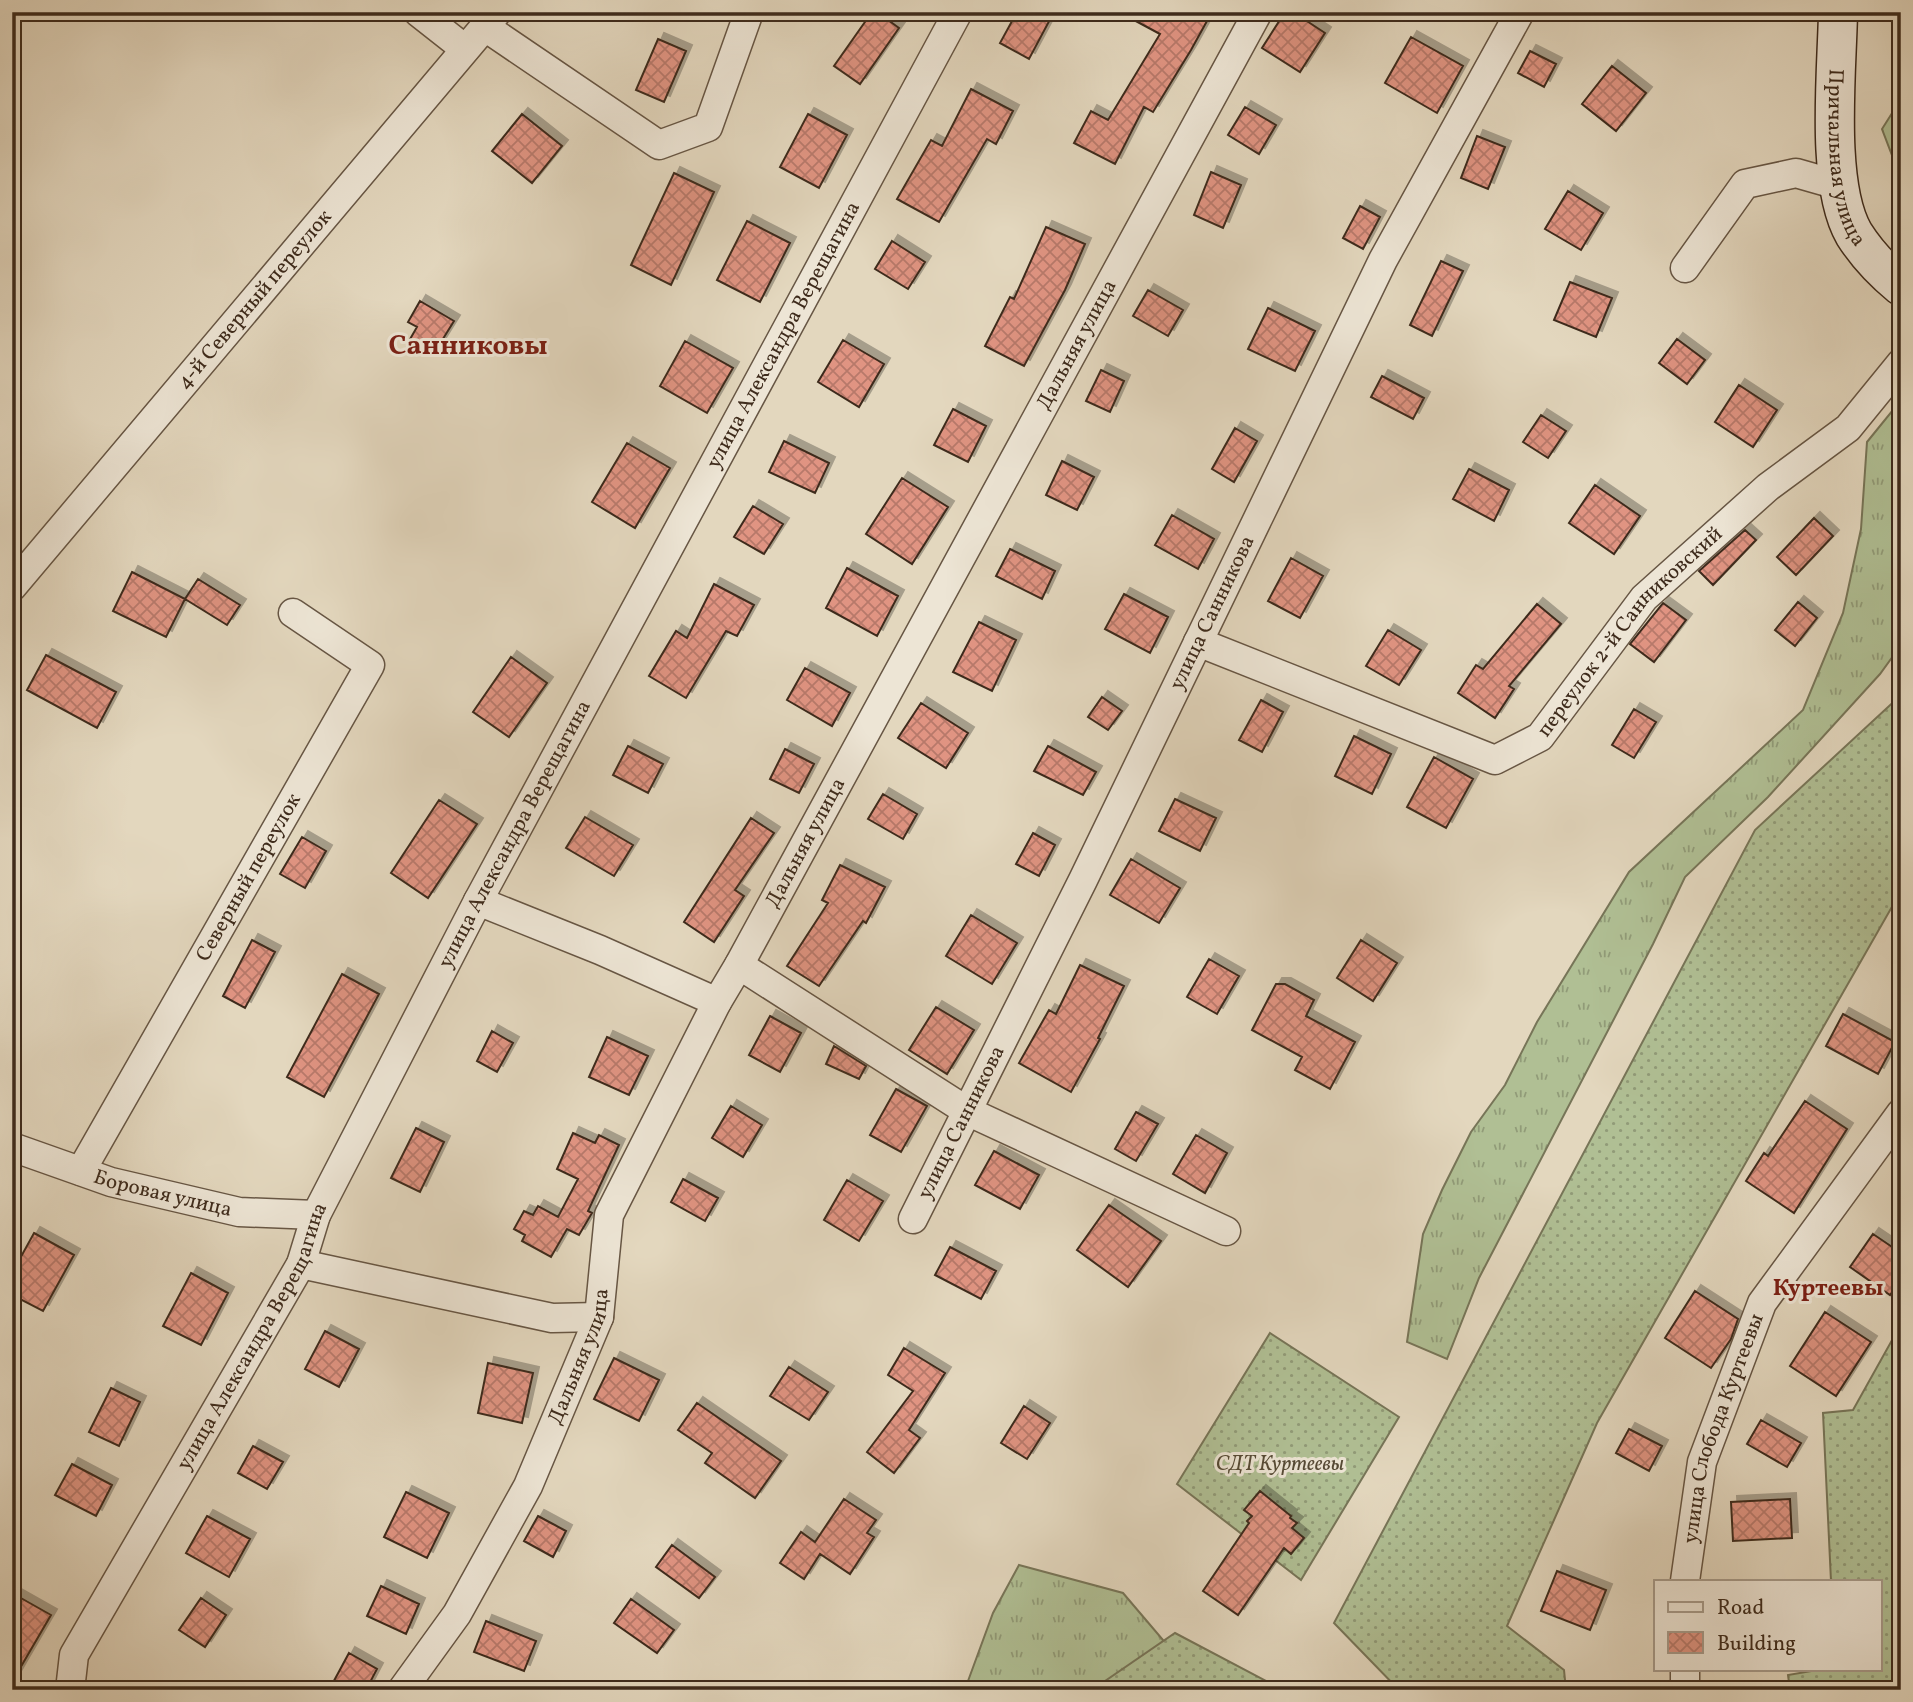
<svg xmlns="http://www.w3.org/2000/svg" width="1913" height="1702" font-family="Vollkorn,serif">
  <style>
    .grass { fill: url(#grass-tufts); stroke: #777558; stroke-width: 2 }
    .garden { fill: url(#garden-dots); stroke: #777558; stroke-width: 2 }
    .building { fill: url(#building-cross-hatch); stroke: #3e2b1c; stroke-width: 2; filter: url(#shadow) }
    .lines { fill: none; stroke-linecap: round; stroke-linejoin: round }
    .street-casing { stroke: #675644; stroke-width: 31 }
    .secondary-casing { stroke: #3e2b1c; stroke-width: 41 }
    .street { stroke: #ede5d5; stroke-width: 28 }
    .secondary { stroke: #ede5d5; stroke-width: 38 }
    .labels { text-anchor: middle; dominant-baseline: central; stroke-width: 6; stroke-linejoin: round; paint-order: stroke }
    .street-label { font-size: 21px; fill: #3e2b1c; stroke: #ede5d5 }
    .park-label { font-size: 21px; font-style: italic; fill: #554934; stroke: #ede5d5 }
    .neighbourhood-label { font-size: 23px; font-weight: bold; fill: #7a1f14; stroke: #ede5d5 }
    .district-label { font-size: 28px; font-weight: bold; fill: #7a1f14; stroke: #ede5d5 }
  </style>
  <defs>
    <pattern id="grass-tufts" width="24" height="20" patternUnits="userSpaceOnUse" patternTransform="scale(1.75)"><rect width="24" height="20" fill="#b0bf94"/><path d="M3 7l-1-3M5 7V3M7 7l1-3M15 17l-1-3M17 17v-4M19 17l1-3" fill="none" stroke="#919b78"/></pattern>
    <pattern id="garden-dots" width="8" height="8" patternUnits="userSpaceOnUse" patternTransform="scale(1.75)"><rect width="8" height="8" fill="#b0bf94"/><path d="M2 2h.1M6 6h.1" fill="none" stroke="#919b78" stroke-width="1.8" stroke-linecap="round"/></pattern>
    <pattern id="building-cross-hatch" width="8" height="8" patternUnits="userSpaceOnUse" patternTransform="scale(1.75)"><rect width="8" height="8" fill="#e09482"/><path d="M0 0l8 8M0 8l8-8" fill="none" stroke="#b7796a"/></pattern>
    <filter id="shadow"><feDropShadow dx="6" dy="-6" stdDeviation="0" flood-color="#0004"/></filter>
  </defs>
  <rect width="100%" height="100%" fill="#e3d7be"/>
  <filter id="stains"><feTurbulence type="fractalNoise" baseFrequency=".00286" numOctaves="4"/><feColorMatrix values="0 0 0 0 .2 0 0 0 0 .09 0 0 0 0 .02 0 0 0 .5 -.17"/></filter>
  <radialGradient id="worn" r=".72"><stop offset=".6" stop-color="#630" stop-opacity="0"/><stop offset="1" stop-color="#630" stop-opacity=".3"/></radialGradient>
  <path class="grass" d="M1901 99V179L1882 129Z
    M1901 400V645L1880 674 1768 797 1685 877 1653 944 1479 1278 1447 1359 1407 1342 1423 1234 1442 1190 1471 1132 1505 1085 1537 1022 1629 872 1803 710 1843 613 1861 529 1867 442Z
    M1019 1565 1123 1593 1163 1640 1151 1690H981L968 1681 993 1613Z"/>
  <path class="garden" d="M1901 695V891L1597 1423 1507 1626 1564 1670 1566 1690H1399L1334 1623 1755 830Z
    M1901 1324V1690H1790L1788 1675 1823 1669H1880V1581H1831L1823 1413 1853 1410Z
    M1270 1333 1399 1417 1301 1580 1177 1484Z
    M1175 1633 1283 1690H1092Z"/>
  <path class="building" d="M872 12H877L899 28 860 84 834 66Z
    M1017 12H1054L1029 59 1000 43Z
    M1119 12H1212L1191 50 1153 112 1144 107 1115 164 1074 143 1091 111 1108 120 1160 34Z
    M1285 12H1293L1325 33 1300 72 1262 48Z
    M1411 37 1463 66 1437 113 1385 83Z
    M658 39 686 51 664 102 636 90Z
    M1530 51 1556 64 1544 87 1518 73Z
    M1612 66 1646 93 1616 131 1582 104Z
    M971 89 1013 111 996 144 987 139 939 222 897 199 931 140 942 146Z
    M1245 107 1276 125 1259 154 1228 135Z
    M522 114 562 146 532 183 492 151Z
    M808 114 847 135 819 188 780 167Z
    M1477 136 1505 147 1488 189 1461 178Z
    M1211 172 1241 185 1223 228 1194 215Z
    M674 173 714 192 671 285 631 265Z
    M1568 191 1603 213 1581 250 1545 229Z
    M1360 206 1380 217 1363 249 1343 238Z
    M747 221 790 243 760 302 717 280Z
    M1046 227 1085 244 1065 290 1024 366 985 346 1010 297 1014 299Z
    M892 241 925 262 908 289 875 269Z
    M1441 261 1463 271 1432 336 1410 325Z
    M1570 282 1612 298 1596 337 1554 320Z
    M1148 290 1183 310 1168 336 1133 316Z
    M420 301 454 321 433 355 409 341 417 327 408 322Z
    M1268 308 1315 331 1295 371 1248 349Z
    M1677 339 1705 360 1687 384 1659 363Z
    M843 340 884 364 859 407 818 382Z
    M685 341 733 368 707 413 660 386Z
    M1101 370 1124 381 1110 412 1086 401Z
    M1382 376 1424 398 1413 419 1371 397Z
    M1739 385 1777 410 1753 447 1715 422Z
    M953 409 986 426 968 462 934 445Z
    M1541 415 1566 431 1548 458 1523 442Z
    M1235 428 1257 441 1234 482 1212 469Z
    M784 441 829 463 815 493 769 472Z
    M627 443 670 468 635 528 592 502Z
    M1062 461 1094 477 1077 510 1046 495Z
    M1469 469 1509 490 1494 521 1453 499Z
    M902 478 948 507 912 564 866 534Z
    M1595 485 1640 516 1614 554 1569 523Z
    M753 506 783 524 764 554 734 537Z
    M1172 515 1214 539 1198 569 1155 545Z
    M1814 518 1833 536 1796 575 1777 557Z
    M1745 530 1756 540 1713 585 1699 571Z
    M1010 549 1055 571 1042 599 996 576Z
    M1291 558 1323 576 1300 618 1268 601Z
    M847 568 898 596 877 636 826 608Z
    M132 572 185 599 166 637 113 611Z
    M198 579 240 605 227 625 185 599Z
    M714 584 754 605 737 636 726 631 686 698 649 676 676 631 687 638Z
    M1124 594 1168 617 1150 653 1105 629Z
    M1798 602 1817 618 1795 646 1775 630Z
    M1663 603 1686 620 1654 662 1630 644Z
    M1537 604 1561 624 1509 686 1514 689 1495 718 1458 693 1476 665 1483 669Z
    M979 622 1016 640 992 691 953 672Z
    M1388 630 1421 650 1399 685 1366 666Z
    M46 655 116 692 97 728 27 690Z
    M511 657 547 683 509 737 473 712Z
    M805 668 850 693 832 726 787 700Z
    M1102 697 1122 711 1108 730 1088 717Z
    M1261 700 1283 712 1262 752 1239 740Z
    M921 703 968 733 946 768 898 738Z
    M1634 709 1656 722 1634 758 1612 745Z
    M1354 736 1391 754 1372 794 1335 776Z
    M628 746 663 764 648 793 613 775Z
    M1048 746 1096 772 1083 795 1034 771Z
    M785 749 814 764 799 793 770 779Z
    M1434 757 1473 779 1446 828 1407 807Z
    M883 794 917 814 903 839 868 819Z
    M1175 799 1216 818 1200 851 1159 831Z
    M439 800 477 824 428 898 391 873Z
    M585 817 633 845 614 876 566 848Z
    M751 818 774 833 735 890 744 896 714 942 684 922Z
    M1033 833 1055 845 1039 876 1016 864Z
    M302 837 326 851 305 888 280 874Z
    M1131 859 1180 888 1159 923 1110 895Z
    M840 865 885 887 866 923 863 921 819 986 787 966 828 903 822 900Z
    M971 915 1017 943 992 984 946 956Z
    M252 940 275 952 245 1008 223 996Z
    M1361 940 1397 963 1373 1001 1337 978Z
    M1209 959 1239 976 1217 1014 1187 997Z
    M1080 965 1124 986 1098 1038 1100 1039 1071 1092 1019 1063 1049 1010 1056 1014Z
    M342 974 379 994 324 1097 287 1077Z
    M1276 984H1285L1314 1000 1306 1016 1355 1042 1330 1089 1295 1070 1302 1057 1252 1030Z
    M936 1007 974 1030 947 1074 909 1050Z
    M1843 1014 1895 1042 1878 1074 1826 1046Z
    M770 1016 801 1033 780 1072 749 1055Z
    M492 1031 513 1043 497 1072 477 1061Z
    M607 1037 648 1056 629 1095 589 1077Z
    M834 1046 866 1066 859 1079 826 1064Z
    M896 1089 927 1106 901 1152 870 1135Z
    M1805 1101 1847 1129 1794 1213 1746 1181 1764 1153 1768 1156Z
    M731 1106 762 1125 743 1157 712 1138Z
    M1136 1112 1158 1124 1136 1161 1115 1149Z
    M416 1128 444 1142 420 1192 391 1178Z
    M573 1133 595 1143 599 1135 619 1145 588 1211 592 1213 579 1235 567 1229 551 1257 522 1241 525 1235 514 1229 524 1211 533 1215 538 1206 558 1217 578 1179 557 1169Z
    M1196 1135 1227 1153 1205 1193 1173 1174Z
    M994 1151 1039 1175 1020 1209 975 1185Z
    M683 1179 718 1198 705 1221 671 1202Z
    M847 1180 883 1201 859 1241 824 1220Z
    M1109 1205 1161 1241 1128 1287 1077 1250Z
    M34 1233 74 1255 43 1311 12 1295V1273Z
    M1873 1234 1901 1253V1280L1890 1295 1850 1267Z
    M950 1247 996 1271 981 1299 935 1275Z
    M191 1273 228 1293 201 1345 163 1326Z
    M1695 1291 1738 1319 1731 1339 1711 1368 1665 1338Z
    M1825 1312 1871 1342 1836 1396 1790 1366Z
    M325 1331 359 1349 339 1387 305 1369Z
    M904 1348 945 1373 909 1430 920 1438 894 1473 867 1452 913 1391 888 1375Z
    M614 1358 659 1380 639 1421 594 1399Z
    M488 1363 533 1373 522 1423 478 1413Z
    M789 1367 828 1392 809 1420 770 1396Z
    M111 1388 140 1402 119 1446 89 1432Z
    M697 1403 781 1461 755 1498 705 1463 712 1453 678 1430Z
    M1024 1406 1050 1423 1027 1459 1001 1443Z
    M1761 1420 1801 1443 1787 1467 1747 1444Z
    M1629 1429 1662 1446 1649 1471 1616 1453Z
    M253 1446 283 1462 267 1489 238 1473Z
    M72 1464 112 1485 96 1516 55 1495Z
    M1260 1491 1291 1516 1290 1518 1297 1523 1292 1528 1304 1538 1291 1554 1284 1548 1238 1615 1203 1591 1249 1523 1247 1521 1252 1516 1244 1510Z
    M406 1492 449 1513 427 1558 384 1537Z
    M844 1499 876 1520 867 1533 874 1537 850 1574 820 1554 804 1579 780 1563 801 1532 815 1542Z
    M1790 1499 1792 1538 1733 1541 1731 1502Z
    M207 1516 250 1539 229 1577 186 1553Z
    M538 1516 566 1531 553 1557 524 1541Z
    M672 1545 715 1577 699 1598 656 1567Z
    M1557 1571 1606 1590 1590 1630 1541 1611Z
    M381 1586 419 1604 406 1634 367 1616Z
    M12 1593 51 1615 12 1682Z
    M201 1598 226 1615 205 1647 179 1630Z
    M631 1599 674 1630 657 1653 614 1623Z
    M486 1621 536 1641 524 1671 474 1652Z
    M349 1653 377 1669 366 1690H329Z"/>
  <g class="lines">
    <g class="street-casing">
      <g id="street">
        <path d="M418 12 465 49"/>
        <path d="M485 27 659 145 708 127 749 12"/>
        <path d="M1685 268 1745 184 1796 173 1838 185"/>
        <path id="s1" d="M12 587 497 12"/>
        <path id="s2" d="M1198 642 1495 760 1540 737 1644 598 1768 487 1848 428 1901 363"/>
        <path d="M478 901 600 950 717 1002"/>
        <path d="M739 965 967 1111 1226 1231"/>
        <path id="s3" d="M12 1147 111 1182 239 1212 316 1215"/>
        <path id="s4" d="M81 1171 370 665 293 613"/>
        <path id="s5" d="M913 1219 1083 880 1383 260 1520 12"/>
        <path d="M301 1264 552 1318 599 1317"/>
        <path id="s6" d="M1685 1581 1702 1462 1762 1303 1901 1113"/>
        <path d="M1685 1669V1690"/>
        <path id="s7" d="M70 1690 74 1655 301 1264 316 1215 478 901 958 12"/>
        <path id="s8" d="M402 1690 457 1614 528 1486 599 1317 609 1215 717 1002 739 965 1258 12"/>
      </g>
    </g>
    <g class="secondary-casing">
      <g id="secondary">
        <path id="s9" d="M1838 12C1837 71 1825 184 1854 234 1866 253 1884 272 1901 286"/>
      </g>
    </g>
    <use href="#street" class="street"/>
    <use href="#secondary" class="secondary"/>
  </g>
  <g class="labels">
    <g class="street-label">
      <text stroke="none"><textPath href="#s9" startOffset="147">Причальная улица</textPath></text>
      <text stroke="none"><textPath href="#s1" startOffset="376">4-й Северный переулок</textPath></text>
      <text stroke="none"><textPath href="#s7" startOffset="1535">улица Александра Верещагина</textPath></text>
      <text stroke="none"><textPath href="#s8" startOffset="1514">Дальняя улица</textPath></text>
      <text stroke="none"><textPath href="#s5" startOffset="676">улица Санникова</textPath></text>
      <text stroke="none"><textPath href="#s2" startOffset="509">переулок 2-й Санниковский</textPath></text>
      <text stroke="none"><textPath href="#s7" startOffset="968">улица Александра Верещагина</textPath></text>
      <text stroke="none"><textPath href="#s8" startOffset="947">Дальняя улица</textPath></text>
      <text stroke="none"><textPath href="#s4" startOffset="338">Северный переулок</textPath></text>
      <text stroke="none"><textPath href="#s5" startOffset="108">улица Санникова</textPath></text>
      <text stroke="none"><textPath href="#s3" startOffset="158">Боровая улица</textPath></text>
      <text stroke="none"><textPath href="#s7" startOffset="401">улица Александра Верещагина</textPath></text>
      <text stroke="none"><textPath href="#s8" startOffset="380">Дальняя улица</textPath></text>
      <text stroke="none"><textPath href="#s6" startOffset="158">улица Слобода Куртеевы</textPath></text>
    </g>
    <g class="park-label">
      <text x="1280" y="1464">СДТ Куртеевы</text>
    </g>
    <g class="neighbourhood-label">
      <text x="1828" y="1289">Куртеевы</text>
    </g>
    <g class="district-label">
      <text x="468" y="346">Санниковы</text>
    </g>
  </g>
  <rect width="1913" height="1702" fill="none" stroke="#e3d7be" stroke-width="42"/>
  <rect x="14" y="14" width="1885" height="1674" fill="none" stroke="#3e2b1c" stroke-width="3.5"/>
  <rect x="21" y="21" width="1871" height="1660" fill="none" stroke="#3e2b1c" stroke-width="2"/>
  <rect x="1654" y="1580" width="228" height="91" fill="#ede5d5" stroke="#a79b8b" stroke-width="2"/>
  <rect x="1668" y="1602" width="35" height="10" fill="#ede5d5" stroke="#a79b8b" stroke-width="2"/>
  <text x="1717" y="1614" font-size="21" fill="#3e2b1c">Road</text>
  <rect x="1668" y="1632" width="35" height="21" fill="url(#building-cross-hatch)" stroke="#a79b8b" stroke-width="2"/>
  <text x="1717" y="1650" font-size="21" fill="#3e2b1c">Building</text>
  <rect width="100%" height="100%" filter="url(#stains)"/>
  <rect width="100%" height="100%" fill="url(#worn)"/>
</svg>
